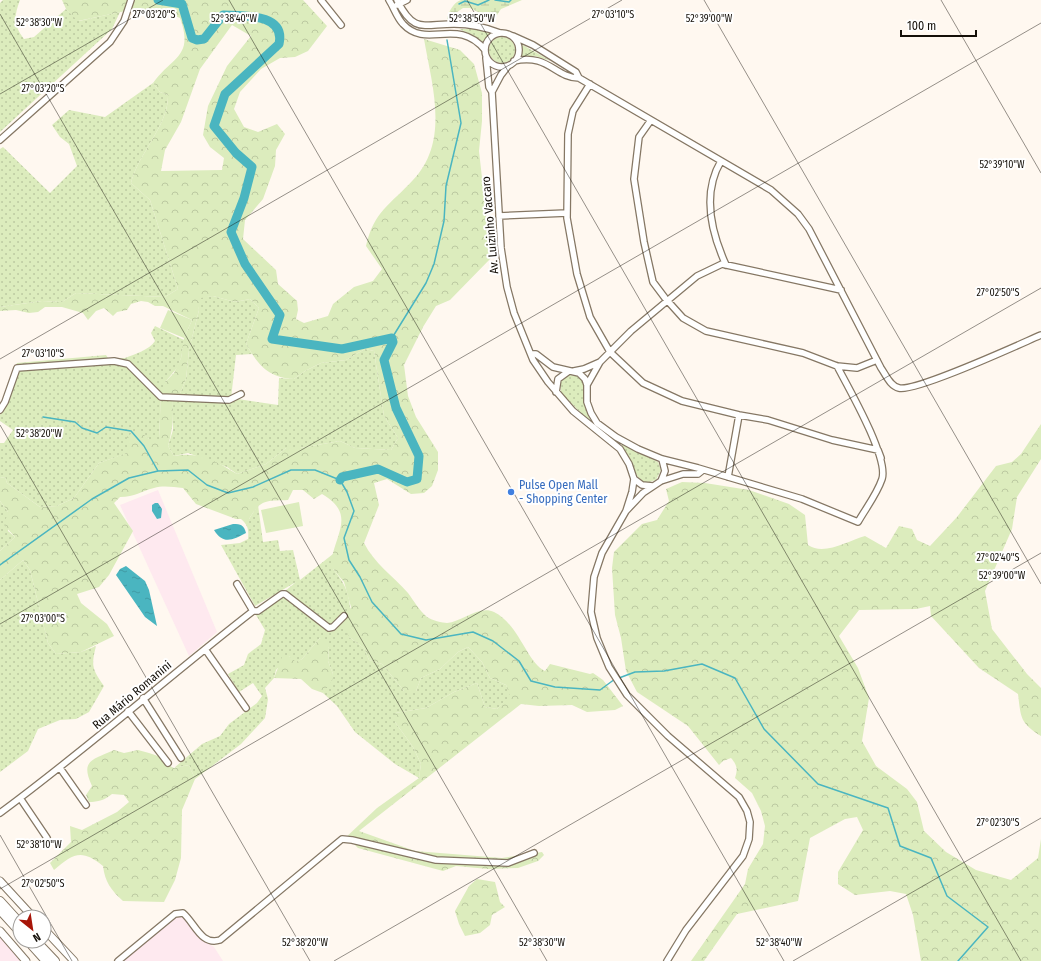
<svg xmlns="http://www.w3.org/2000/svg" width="1041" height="961" font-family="'Fira Sans Condensed',sans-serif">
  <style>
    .industrial { fill: #fee9ef }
    .grass { fill: url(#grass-dots) }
    .forest { fill: url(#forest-crowns); fill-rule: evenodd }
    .wetland { fill: url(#wetland-marsh) }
    .garden { fill: #dcecbd }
    .water { fill: url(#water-ripples) }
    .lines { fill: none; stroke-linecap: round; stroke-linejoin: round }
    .stream { stroke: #4ab5c0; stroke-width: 1.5 }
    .river { stroke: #4ab5c0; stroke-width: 9 }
    .minor-casing { stroke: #857764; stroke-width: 8 }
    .major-casing { stroke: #857764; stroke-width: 9 }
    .highway-casing { stroke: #857764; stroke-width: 10 }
    .minor { stroke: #fff; stroke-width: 5.5 }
    .major { stroke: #fff; stroke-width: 7 }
    .highway { stroke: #fff; stroke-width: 8 }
    .ticks { fill: none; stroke: #140f08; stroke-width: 1; stroke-opacity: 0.45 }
    .shop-dot { fill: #3f7fe0; stroke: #fff; stroke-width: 1.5 }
    .labels { text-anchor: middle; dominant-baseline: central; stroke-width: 4; stroke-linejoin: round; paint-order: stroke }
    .street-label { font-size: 12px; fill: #140f08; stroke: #fff }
    .shop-label { font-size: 12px; fill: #366cbe; stroke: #fff; text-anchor: start }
    .ticks-label { font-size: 10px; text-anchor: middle; fill: #140f08; stroke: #fff; stroke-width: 4; stroke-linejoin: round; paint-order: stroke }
  </style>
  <defs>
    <pattern id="grass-dots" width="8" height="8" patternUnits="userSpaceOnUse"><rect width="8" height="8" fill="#dcecbd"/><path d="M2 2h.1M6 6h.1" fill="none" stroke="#bcc9a1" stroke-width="1.8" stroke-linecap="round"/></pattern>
    <pattern id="forest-crowns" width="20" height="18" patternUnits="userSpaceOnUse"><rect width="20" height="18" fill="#dcecbd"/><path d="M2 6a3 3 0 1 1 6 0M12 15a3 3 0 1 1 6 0" fill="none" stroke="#bcc9a1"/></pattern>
    <pattern id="wetland-marsh" width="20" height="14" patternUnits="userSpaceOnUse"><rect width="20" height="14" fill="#dcecbd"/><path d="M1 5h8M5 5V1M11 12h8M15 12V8" fill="none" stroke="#bcc9a1"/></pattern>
    <pattern id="water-ripples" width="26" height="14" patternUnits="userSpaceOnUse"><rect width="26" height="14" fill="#4ab5c0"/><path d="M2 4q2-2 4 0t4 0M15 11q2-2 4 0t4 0" fill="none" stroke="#409aa4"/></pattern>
  </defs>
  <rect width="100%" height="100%" fill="#fff8f0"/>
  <path class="industrial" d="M158 490 217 632 189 656 120 505Z
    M182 915 189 920 204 941 214 947 223 961H121L176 916Z
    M0 936 22 961H0Z"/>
  <path class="grass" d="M3 0H20C14 16 13 25 24 39L34 37 66 9 79 21 120 12 112 29 0 132V3Z
    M459 29H473L490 33 483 42 471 34Z
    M489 50a13 13 0 1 1 26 0a13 13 0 1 1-26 0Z
    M521 44 551 61 535 56H521Z
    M153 83 160 92 168 95C169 125 137 155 131 183L150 200 178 289 165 297 76 293 62 302 42 301 0 307V149L3 147 50 193 77 166 69 144 60 137 52 125 69 110 105 117Z
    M213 296 235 302 250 299 259 308 246 344 252 354 236 355 231 398 278 405 279 378 294 379 305 371 321 363 346 360 365 349 374 351 384 416 398 438 391 450 355 448 340 441 300 448H286L266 464 237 474 227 467 188 453 174 456 168 446 173 430 172 396H179L186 379 189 350 199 310 197 303 201 297Z
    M155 326 184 340V342L181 358 177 368 166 381 161 395 159 439H149L137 430 128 453 99 463 74 498 57 506 40 507 7 483 5 477 0 478V443H4L13 430 0 421V415L7 403 15 367 125 358C135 354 149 350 155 341L151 333Z
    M569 375 577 376 583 381 585 407 592 424 561 393 560 382Z
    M621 444 658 462 661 470 656 480 645 483C635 479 629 455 621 444Z
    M0 501 8 512V531L15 537 0 551Z
    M258 505 263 542 278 540 280 551 293 550 300 580 333 554V569C353 592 351 608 349 637L364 648 369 660 382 664 404 691H416L421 678 440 669 458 652 468 647 482 662 490 678 506 685 511 696 497 709 485 707 477 683 454 692 426 708 395 713V722L413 747 421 764 419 778 395 764 355 732 337 706 323 693 333 674 328 661 329 648 320 638 302 659 295 663 289 656 276 670 274 678 265 688 268 699 265 718 241 744 195 779 189 765 174 768 202 744 220 736 229 724 257 703 262 696 253 683 239 692 228 674 244 665 248 654 261 644 265 630 256 615 296 582 255 606 221 545 240 543 248 539C249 530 248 525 241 519H249Z
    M23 560 30 570 48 643 56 654 81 652 96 646C91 666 92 669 104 686L89 712 76 719 60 720 38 729 28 751 0 772V580Z"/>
  <path class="forest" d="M62 0H303L327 26 308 51 295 57 280 58 261 69 240 92 234 109 244 127 258 132 277 124 285 134 276 150 275 166 263 199 245 220 243 239 276 270 278 284 297 301 298 310 296 319 304 323 328 316 333 304 354 287 373 281 382 269 366 246C374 211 390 205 413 180 450 141 432 86 424 39L460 50 474 64 482 93V121L479 151 491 258 450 300 436 306 423 327 404 365 408 396 416 417 438 452V470L432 486 424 493 411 494 387 479 374 483 379 505 364 543C374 563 393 576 408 593 414 601 419 610 427 617 431 620 443 623 447 623 462 622 479 605 494 612 519 624 527 663 545 671L550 664 590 674 593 673 603 680 623 706 615 710 587 712 572 705 539 706 521 704 359 831 415 851 502 858 542 852 544 855 538 861 518 868 488 869 456 866 443 871 358 848 351 841 343 840 377 808 419 778 421 764 413 747 395 722V713L426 708 454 692 477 683 485 707 497 709 510 696 506 685 490 678 482 662 468 647 458 652 440 669 421 678 416 691H404L382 664 369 660 364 648 349 637 342 624 351 607 344 582 333 569C333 564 332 558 333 553 340 527 352 512 322 494L314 499 303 490H293L288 500C265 501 261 499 249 519H236L196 504 183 488C173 487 163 485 154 488 141 491 135 497 120 497L114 503 133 531 109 575 99 587 77 594 81 603 107 624 114 636 81 652 56 654 48 643 30 570 23 560 0 580V551L15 537 4 525 8 512 0 501V478L5 477 7 483 40 507 57 506 74 498 99 463 127 453V437L137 429 149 439H159L161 391 166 381 174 373 181 358 184 338 192 320 163 306H155L148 302 141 301 131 304 127 310 117 312 113 316 104 308 96 311 88 320 83 313 62 307H45L38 312 29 313 16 310 0 311V307L42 301 62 302 76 293 165 297 178 289 150 200 131 183C137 155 169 125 168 95L160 92 153 83C173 56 194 57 180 18L168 13 153 18 140 8 78 21 66 9ZM232 25 251 36 227 66 208 106 203 135 210 147 224 158 222 170 161 171 165 150 181 122 200 69ZM213 296 235 302 250 299 259 308 246 344C259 366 268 377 294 379L305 371 321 363 346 360 365 349 374 351 384 416 398 438 391 450 355 448 340 441 300 448H286L266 464 237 474C216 461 199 451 174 456L168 446C173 429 174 414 172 397L179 396 186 379 189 350 199 310 198 303 201 298Z
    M106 355 108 358 106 359 15 367 17 363Z
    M1041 424V459L1017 497 1012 529 985 591 992 629 1027 674 1041 688V736C1020 723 1021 718 1018 694L979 668 931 616 930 606 916 609 859 610 839 636 858 668 869 698 862 741 876 766 907 789 917 802 924 831 946 852 976 870 1011 880 1038 858 1041 839V961H921L913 915 906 894 890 891 855 895 838 884V872L863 830 857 817 845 819 810 838 798 901 737 914 704 961H691L745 884 748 869 763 844 765 826 761 811 752 793 735 778C738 769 737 765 731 758L723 761 719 765 688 726 637 692 626 671 621 638 615 615 612 568 614 552 642 524 657 520 669 501 666 489 682 482 705 483 749 490 789 504 805 515 808 545C824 556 848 541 865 536L886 548 899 526 912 529 917 540 930 546 957 517 996 466 1012 462 1021 454Z
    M320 638 325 640 329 648 328 661 333 674 332 681 323 693 312 689 301 679 274 678 282 657 289 656 296 662 302 659Z
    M114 750 124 753 138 750 149 753 158 756 164 763 174 768 189 765 195 779 182 810 181 858 175 880 164 902 123 901C111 890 105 882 103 866 81 848 73 854 54 870L50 863 71 842 70 826 82 830 117 812 129 802 124 795 112 794C105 800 98 802 89 802L86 795 92 786C80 760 92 760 114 750Z
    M477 879 495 882 500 902 505 907 492 915 490 925 480 933 465 936 459 924 455 911 469 886Z"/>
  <path class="wetland" d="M461 0H522L501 9 497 15H484L470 8H463L447 19C449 11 453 3 461 0Z"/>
  <path class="garden" d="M168 310 192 320 184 338 160 328Z
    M299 502 303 526 266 533 261 510Z"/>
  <path class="water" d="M155 503H158L162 509 161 518 157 519 152 511V505Z
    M233 524C241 524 244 525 246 533 233 540 223 545 214 530Z
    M126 566 145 581 149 590 157 626 145 617 116 575 120 569Z"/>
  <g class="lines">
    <path class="stream" d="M495 0 509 2 511 0
      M459 4 465 1 478 5 489 0
      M392 338 426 283 434 264 444 221 446 186 461 123 447 40
      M43 417 75 422 82 428 97 433 106 427 131 431 144 446 158 471
      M0 565 92 499 129 478 158 471 188 470 207 485 228 493 253 487 291 470H315L340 480 347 492 354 511 344 538 349 560 360 577 372 602 401 634 426 640 473 632 493 641 519 661 531 681 555 687 600 690 615 679
      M619 678 635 672 664 671 702 664 735 678 764 729 818 784 888 808 900 846 931 858 947 896 988 927 958 961"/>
    <path class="river" d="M158 0 182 4 192 38 197 40 204 39 223 15C243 16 286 13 279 44L225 94 214 126 236 153 252 167 244 198 231 232 245 264 280 315 272 339 342 349 392 338 393 342 384 360 396 408 419 456 417 479 407 482 378 469 342 477 340 480"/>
    <g class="minor-casing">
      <path id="minor" d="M321 0 341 25
        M389 0C394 8 397 18 403 24 427 50 457 16 485 50
        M397 0C414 34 423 24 454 24 470 24 485 27 500 33
        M397 5 407 0
        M485 50a17 17 0 1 1 34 0a17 17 0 1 1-34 0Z
        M513 36 533 45 576 72 579 78
        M486 58 489 87 492 92 501 248 507 287 514 313 533 360 548 382 573 411 620 449 629 464 634 479 632 492 626 511 602 553 594 577 591 612 597 638 609 667 627 695 668 736 739 797 747 811 750 822 749 839 743 856 686 930 667 961
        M514 61C548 53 555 78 579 78L771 190 798 214 809 229 881 368C886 375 890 386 899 388 916 392 1020 344 1041 335
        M590 84 573 111 568 134 567 218 577 274 590 317 610 352 643 383 682 401 739 415 768 420 832 440 878 450 881 458
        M492 92 501 75 508 66
        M651 120 639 137 634 179 644 242 653 282 665 298 683 318 706 331 803 353 837 366 857 368 877 360
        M0 140 110 42 124 21 131 0
        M721 161C702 193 711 232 726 265
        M499 216 567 213
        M532 354H536L553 367 579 373 585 379 587 385
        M600 362 587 385V402L591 413 597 423 616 437 638 449 662 459 698 468 802 499 858 522C866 508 877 494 882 479 889 458 848 387 837 366
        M574 371 584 369 600 362 631 331 697 276 722 264 841 290
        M556 392 558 379 569 371
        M0 410 5 402 17 368 114 361 128 364 161 397 229 400 241 394
        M728 477 739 415
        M634 479 642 485 653 486
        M661 481 665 471 662 459
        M626 511 643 493 661 481 683 474H698L703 470
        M253 611H258L282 594H285L329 628 333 627 344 616
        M205 649 246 708
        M143 698 181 758
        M128 711 168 763
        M60 768 86 805
        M20 798 47 838
        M0 813C87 749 168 677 253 611L237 584
        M118 961 175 914 183 913C195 923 201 946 220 940L342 839 352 840 436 860 508 863 534 853"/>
    </g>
    <g class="major-casing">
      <path id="major" d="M0 881 33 917
        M44 929 74 961
        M0 931 26 961"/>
    </g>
    <g class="highway-casing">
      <path id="highway" d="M0 901 20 923
        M0 910 20 932
        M28 941 46 961
        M36 941 55 961"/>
    </g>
    <use href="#minor" class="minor"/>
    <use href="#major" class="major"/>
    <use href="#highway" class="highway"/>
  </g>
  <path class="ticks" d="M229 0 784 961M467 0 1021 961M704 0 1041 584M941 0 1041 173M0 14 547 961M0 94 163 0M0 359 622 0M0 425 310 961M0 624 1041 23M0 835 72 961M0 889 1041 288M334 961 1041 553M793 961 1041 818"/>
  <circle class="shop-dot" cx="511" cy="492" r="4"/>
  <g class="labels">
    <g class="street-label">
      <text transform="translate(490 225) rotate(-95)">Av. Luizinho Vaccaro</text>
      <text transform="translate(132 695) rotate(-40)">Rua Mário Romanini</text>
    </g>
    <g class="shop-label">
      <text x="519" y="485">Pulse Open Mall<tspan x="519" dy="14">- Shopping Center</tspan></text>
    </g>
  </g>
  <g class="ticks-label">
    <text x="613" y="18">27°03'10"S</text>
    <text x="154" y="18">27°03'20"S</text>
    <text x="234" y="22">52°38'40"W</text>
    <text x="472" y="22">52°38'50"W</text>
    <text x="709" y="22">52°39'00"W</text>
    <text x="39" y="26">52°38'30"W</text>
    <text x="43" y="92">27°03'20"S</text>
    <text x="1002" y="168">52°39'10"W</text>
    <text x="998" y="296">27°02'50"S</text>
    <text x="43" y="357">27°03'10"S</text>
    <text x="39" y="437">52°38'20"W</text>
    <text x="998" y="561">27°02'40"S</text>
    <text x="1002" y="579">52°39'00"W</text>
    <text x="43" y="622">27°03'00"S</text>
    <text x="998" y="826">27°02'30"S</text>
    <text x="39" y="848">52°38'10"W</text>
    <text x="43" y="887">27°02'50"S</text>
    <text x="305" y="946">52°38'20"W</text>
    <text x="542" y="946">52°38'30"W</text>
    <text x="779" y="946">52°38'40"W</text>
  </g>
  <g transform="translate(32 929) rotate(150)"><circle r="19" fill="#ffffff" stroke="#a19f9c"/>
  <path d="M0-3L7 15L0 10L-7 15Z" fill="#a71508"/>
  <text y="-6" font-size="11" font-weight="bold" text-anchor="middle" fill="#140f08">N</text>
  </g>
  <path d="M901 30v6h75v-6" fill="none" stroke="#140f08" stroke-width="2"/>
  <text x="907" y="30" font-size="12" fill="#140f08" stroke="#ffffff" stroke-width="3" paint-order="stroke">100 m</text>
</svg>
